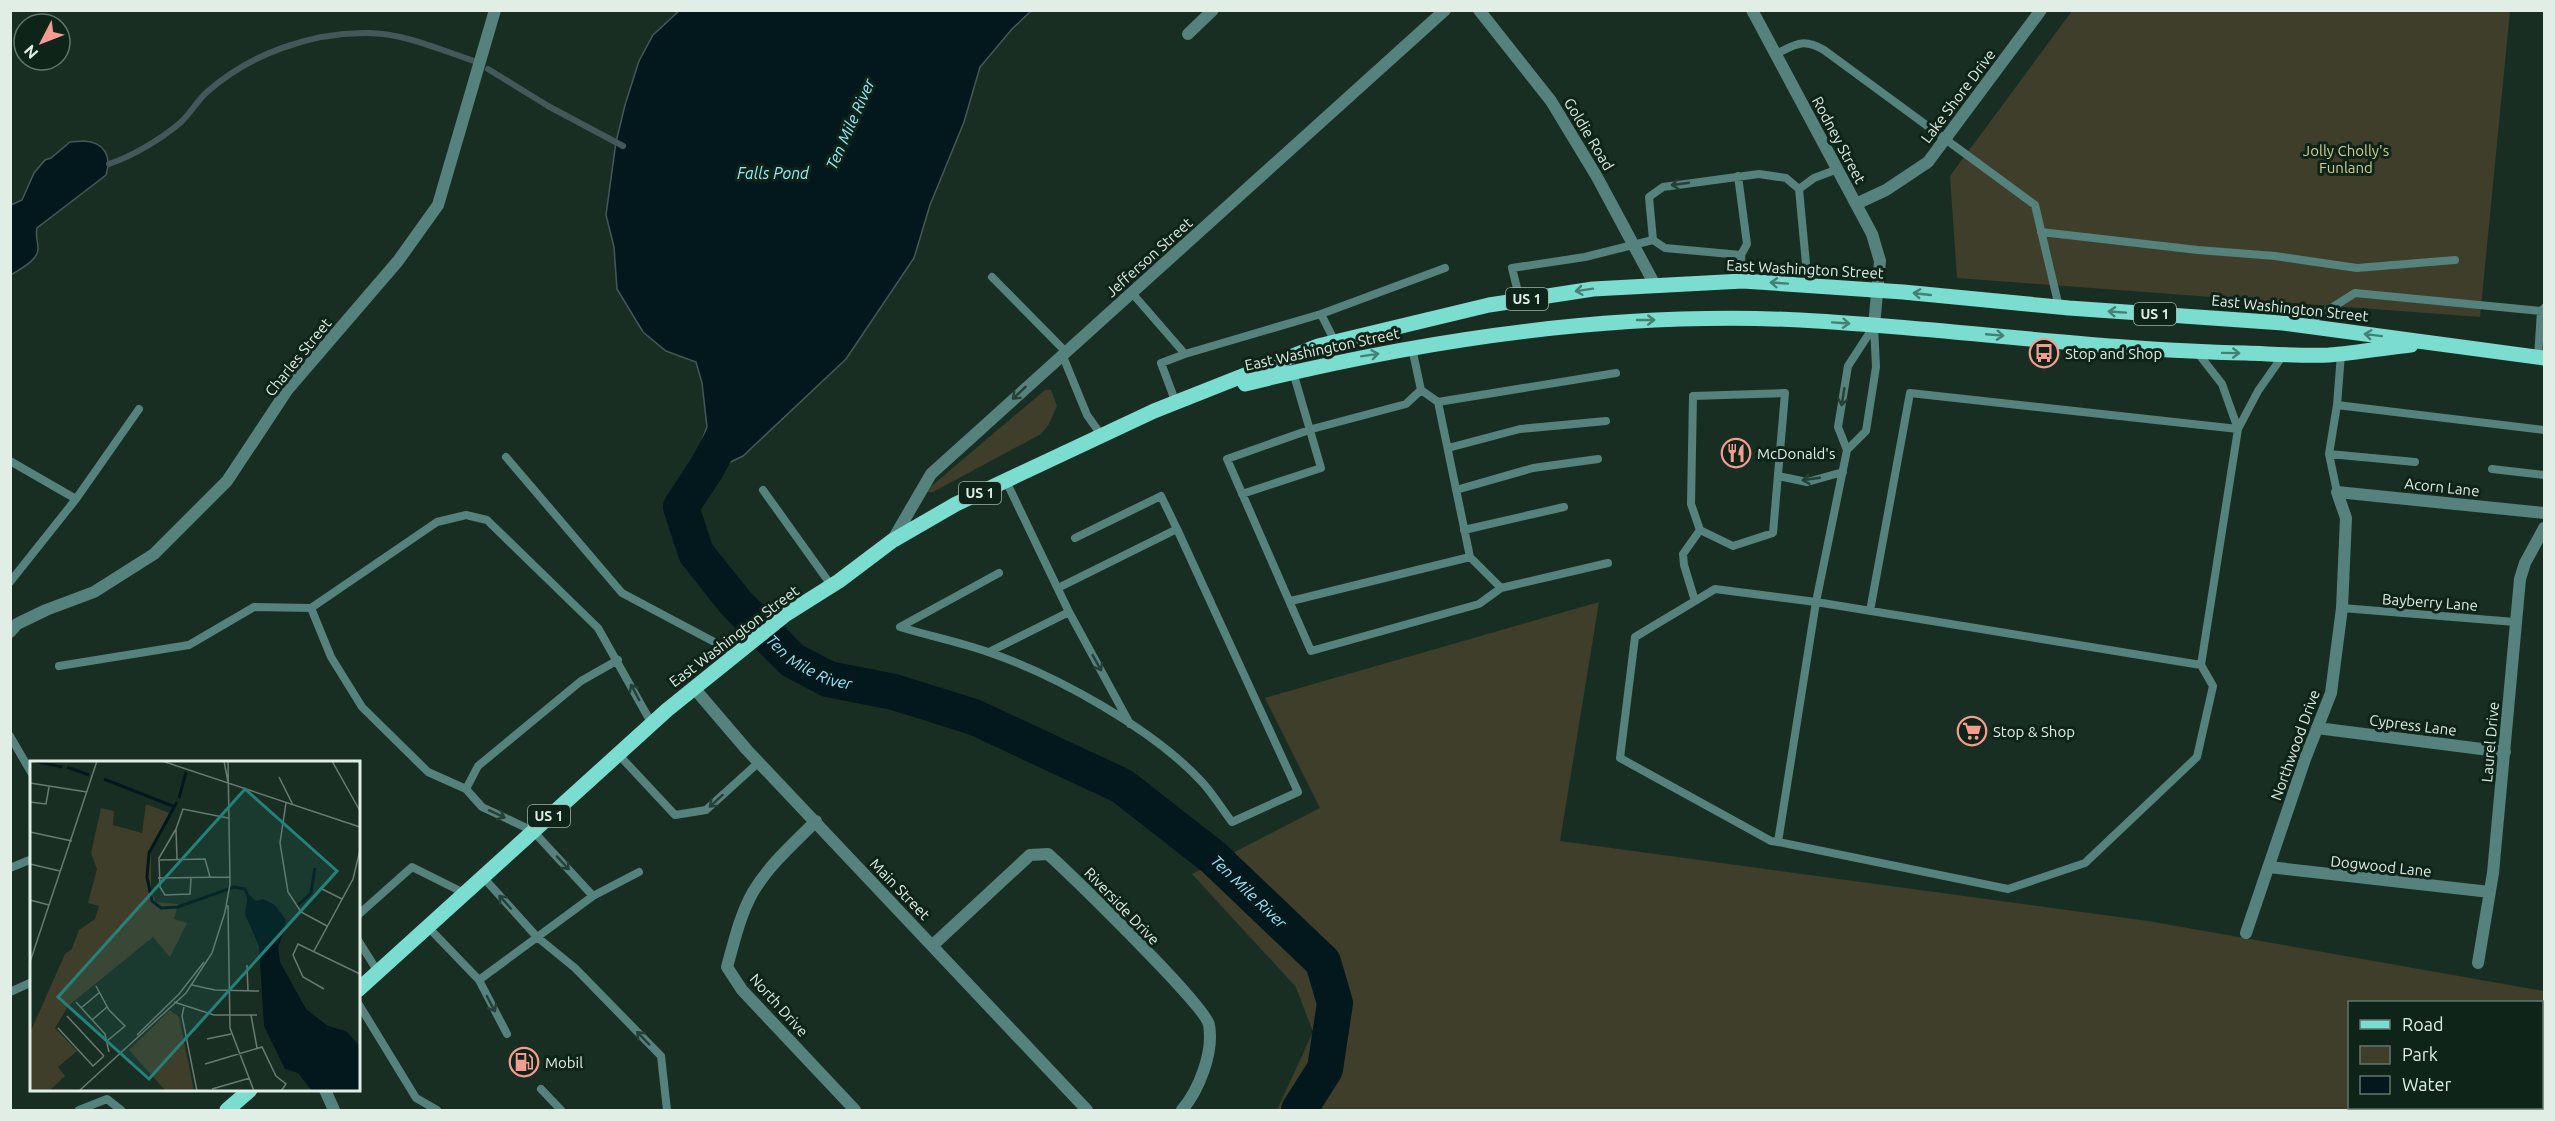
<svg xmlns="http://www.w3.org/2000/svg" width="2555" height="1121" font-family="Ubuntu,sans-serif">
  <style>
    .green { fill: #3e3e2b; fill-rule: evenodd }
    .water { fill: #02181d; stroke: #455859; stroke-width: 1.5 }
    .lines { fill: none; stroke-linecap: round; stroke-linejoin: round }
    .stream { stroke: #455859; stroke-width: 6 }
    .river { stroke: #02181d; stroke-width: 36 }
    .service { stroke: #55827c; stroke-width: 8 }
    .minor { stroke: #55827c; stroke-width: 12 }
    .primary { stroke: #7bdcd0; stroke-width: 15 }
    .oneway { stroke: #244037 }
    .oneway2 { stroke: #458074 }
    .labels { text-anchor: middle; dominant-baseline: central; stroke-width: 6; stroke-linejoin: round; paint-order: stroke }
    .shield { fill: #0f2419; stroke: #a2b1a8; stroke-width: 1.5 }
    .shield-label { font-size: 14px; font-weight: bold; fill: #e1eee6 }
    .street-label { font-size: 15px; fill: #e1eee6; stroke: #0f2419 }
    .park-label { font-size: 15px; fill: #d0cf91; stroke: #0f2419 }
    .poi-label { font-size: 15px; fill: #e1eee6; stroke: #0f2419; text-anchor: start }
    .water-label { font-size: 16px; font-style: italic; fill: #9ae9f9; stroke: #0f2419 }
    .inset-river { fill: none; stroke: #02181d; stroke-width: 3 }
    .inset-road { fill: none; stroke: #697b71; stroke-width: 1.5 }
    .view { fill: #24827a; fill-opacity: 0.15; stroke: #24827a; stroke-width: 3 }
    .inset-edge { fill: none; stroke: #e1eee6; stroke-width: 3 }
  </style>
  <rect width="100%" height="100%" fill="#192e23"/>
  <path class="green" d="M2072 11H2510L2480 317 1957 278 1950 176Z
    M1045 390H1051L1057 406 1049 424 1041 434 933 492H927L928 489Z
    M1599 602 1560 841 2148 921 2544 991V1110H1277L1313 1032 1296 987 1192 874 1320 808 1265 698ZM2350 1002H2542V1108H2350Z"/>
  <path class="water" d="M679 11H1031L1012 29 980 67 964 122 930 205 914 258 846 359 743 456 716 469H706L694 461 707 427 702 383 696 362 666 351 643 332 617 289 614 247 606 215 616 142 625 105 639 61 653 35Z
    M84 141C104 142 112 156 106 175L37 228C35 235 38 241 38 248 39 260 20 269 11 275V205L22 200 34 173 45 160 51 158 70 142Z"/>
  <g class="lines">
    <path class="stream" d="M488 69 548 106 623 146
      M109 164C133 156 161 139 180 123 190 114 197 101 207 92 250 54 311 32 368 33 403 33 441 50 474 61"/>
    <path class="river" id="s1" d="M729 427 706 469 681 507 696 553 735 602 792 660 828 679 894 692 974 717 1122 786 1214 858 1323 962 1335 1003 1325 1069 1299 1110"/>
    <path class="service" d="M1776 54C1796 44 1803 38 1824 50L2035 205 2059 307
      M1738 176 1747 244 1741 255
      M1799 189 1814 178 1838 169
      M2041 232 2198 250 2275 256 2357 268 2455 260
      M1653 240 1649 197 1663 187 1759 174 1786 178 1799 189 1808 285
      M992 277 1065 351
      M1132 293 1185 354 1321 314
      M1520 300 1512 268 1585 257 1653 240 1665 248 1741 255 1743 281
      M2306 324 2355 293 2541 311
      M1874 326 1848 366 1838 427 1847 450 1816 602 2201 665
      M1335 342 1321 314 1445 268
      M1412 348 1421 390 1438 402 1470 557 1501 588
      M2197 352 2222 384 2238 429
      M1062 354 1087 415 1102 436
      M2538 357 2541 311 2544 308
      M1421 390 1406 404 1312 429 1227 459 1311 651 1479 604 1501 588 1608 563
      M1785 393 1773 533 1733 546 1700 530 1691 504 1693 396Z
      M1438 402 1616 373
      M1176 403 1161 363 1185 354
      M2337 405 2544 430
      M1448 448 1520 429 1606 421
      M1847 450 1866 431 1876 367 1874 326
      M2329 454 2415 462
      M506 457 622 593 735 653
      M10 461 76 499 10 582
      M2492 469 2544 475
      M1778 476 1807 482 1843 472
      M763 490 831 585
      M1456 490 1533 468 1598 459
      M2337 492 2329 454 2337 405 2341 354
      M1242 494 1321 468 1293 372
      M76 499 139 409
      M1464 530 1564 507
      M1075 538 1161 496 1177 529
      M999 573 900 627C929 636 960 642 988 652 1056 675 1153 729 1202 782 1213 794 1222 809 1232 822L1298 792 1177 529 1058 588
      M1291 601 1470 557
      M1695 601 1684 565 1683 554 1700 530
      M311 608 331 657 362 707 428 772 466 789 482 807 533 831 593 896
      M2342 608 2515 622
      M1870 611 1910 393 2238 429
      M1069 612 1130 724
      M989 652 1069 612 1006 481
      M59 666 189 645 254 607 311 608 437 522 466 515 487 520 598 628 652 724
      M10 736 32 774
      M618 754 675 815 706 810 759 762
      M466 789 478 766 581 681 618 660
      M1778 842 1816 602 1715 589 1635 637 1620 758 1771 841 1778 842 2008 889 2085 863 2197 757 2213 686 2201 665 2238 429 2258 391 2284 354
      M10 868 32 859
      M482 876 537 937 575 968 661 1056 667 1110
      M358 915 412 867 464 893
      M428 927 479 980 507 1034
      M358 940 378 972
      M479 980 593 896 639 872
      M10 992 32 982
      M358 1003 416 1098 437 1110
      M541 1089 561 1110
      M79 1110 107 1099 121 1110"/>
    <path class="minor" d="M1479 10 1551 101 1597 177 1655 285
      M1752 10 1872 234 1880 261 1874 326
      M1188 34 1213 10
      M1856 204 1886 190 1928 162 2041 10
      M892 541 931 474 1445 10
      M10 632 17 624 46 610 94 592 154 554 227 481 288 389 398 261 438 205 495 10
      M694 688 747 750 1087 1110
      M2317 728 2505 752
      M816 821C794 843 769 865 753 892 740 915 734 942 727 967L742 990 855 1110
      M2269 867 2490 892
      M2246 933 2305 759 2331 693 2342 608 2346 518 2337 492 2544 513
      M933 945 1030 855 1048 854C1071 875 1206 1006 1209 1025 1214 1052 1199 1090 1182 1110
      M2478 963 2493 873 2520 579 2525 563 2544 528
      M325 1090 334 1110"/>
    <path class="primary" d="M1245 384C1426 339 1613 311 1800 320 1949 328 2097 350 2246 353 2274 354 2301 356 2329 355 2356 353 2384 348 2411 345
      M358 990 667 710 785 615 839 581 892 541 956 504 1154 411 1318 346 1489 305 1593 289 1743 281 1903 292 2069 308 2283 323 2544 358
      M227 1110 250 1090"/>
  </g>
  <defs><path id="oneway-shaft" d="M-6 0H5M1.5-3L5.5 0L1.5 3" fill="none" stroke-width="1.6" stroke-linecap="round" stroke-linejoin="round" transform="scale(1.5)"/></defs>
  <g class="oneway">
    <use href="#oneway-shaft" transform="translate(1680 184) rotate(172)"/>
    <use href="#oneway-shaft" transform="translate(1019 393) rotate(137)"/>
    <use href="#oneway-shaft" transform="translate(1843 397) rotate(99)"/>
    <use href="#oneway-shaft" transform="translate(1811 479) rotate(172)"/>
    <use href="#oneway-shaft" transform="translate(1097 663) rotate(61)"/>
    <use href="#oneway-shaft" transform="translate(635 692) rotate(-118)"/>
    <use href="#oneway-shaft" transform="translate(716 801) rotate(138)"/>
    <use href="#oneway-shaft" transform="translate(497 814) rotate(25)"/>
    <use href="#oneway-shaft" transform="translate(563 863) rotate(47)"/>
    <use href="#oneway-shaft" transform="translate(505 902) rotate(-132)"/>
    <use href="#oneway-shaft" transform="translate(491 1004) rotate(62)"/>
    <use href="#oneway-shaft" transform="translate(643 1038) rotate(-134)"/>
  </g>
  <g class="oneway2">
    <use href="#oneway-shaft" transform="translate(1779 283) rotate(-176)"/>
    <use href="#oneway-shaft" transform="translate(1584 290) rotate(171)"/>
    <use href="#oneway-shaft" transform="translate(1922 294) rotate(-174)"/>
    <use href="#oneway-shaft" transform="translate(2117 312) rotate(-176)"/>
    <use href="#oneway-shaft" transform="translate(1646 320)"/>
    <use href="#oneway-shaft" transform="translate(1841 323) rotate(4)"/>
    <use href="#oneway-shaft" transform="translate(1995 335) rotate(5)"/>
    <use href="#oneway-shaft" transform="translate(2373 335) rotate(-173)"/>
    <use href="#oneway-shaft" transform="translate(2231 353) rotate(1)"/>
    <use href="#oneway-shaft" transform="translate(1370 355) rotate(-9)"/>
  </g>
  <defs>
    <g id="bus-ring" transform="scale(1.5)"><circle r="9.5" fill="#0f2419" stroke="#f59c90" stroke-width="1.5"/><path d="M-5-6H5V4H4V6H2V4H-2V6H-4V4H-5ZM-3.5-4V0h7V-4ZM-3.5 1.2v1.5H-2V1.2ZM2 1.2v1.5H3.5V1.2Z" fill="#f59c90"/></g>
    <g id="restaurant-ring" transform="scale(1.5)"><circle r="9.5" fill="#0f2419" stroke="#f59c90" stroke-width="1.5"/><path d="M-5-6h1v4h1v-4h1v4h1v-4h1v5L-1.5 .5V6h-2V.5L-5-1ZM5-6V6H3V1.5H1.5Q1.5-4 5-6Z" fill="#f59c90"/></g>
    <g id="supermarket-ring" transform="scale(1.5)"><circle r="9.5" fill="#0f2419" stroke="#f59c90" stroke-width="1.5"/><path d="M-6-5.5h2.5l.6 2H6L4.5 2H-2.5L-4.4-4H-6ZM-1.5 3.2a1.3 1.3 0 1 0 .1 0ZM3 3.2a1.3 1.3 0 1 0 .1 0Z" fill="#f59c90"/></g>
    <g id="fuel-ring" transform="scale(1.5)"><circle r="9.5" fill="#0f2419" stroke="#f59c90" stroke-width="1.5"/><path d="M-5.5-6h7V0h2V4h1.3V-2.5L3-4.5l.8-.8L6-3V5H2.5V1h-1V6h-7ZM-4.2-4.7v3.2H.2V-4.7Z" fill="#f59c90"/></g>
  </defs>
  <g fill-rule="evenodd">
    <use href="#bus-ring" x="2044" y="353"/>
    <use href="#restaurant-ring" x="1736" y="453"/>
    <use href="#supermarket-ring" x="1972" y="731"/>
    <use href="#fuel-ring" x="524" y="1062"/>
  </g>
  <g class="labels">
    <g class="shield">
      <rect x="1506" y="288" width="42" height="22" rx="4.5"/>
      <rect x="2134" y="303" width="42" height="22" rx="4.5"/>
      <rect x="959" y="482" width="42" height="22" rx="4.5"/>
      <rect x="528" y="805" width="42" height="22" rx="4.5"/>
    </g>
    <g class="shield-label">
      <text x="1527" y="299">US 1</text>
      <text x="2155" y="314">US 1</text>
      <text x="980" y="493">US 1</text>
      <text x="549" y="816">US 1</text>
    </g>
    <g class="street-label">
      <text transform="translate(1958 96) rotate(-53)">Lake Shore Drive</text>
      <text transform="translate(1589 134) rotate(59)">Goldie Road</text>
      <text transform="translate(1839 140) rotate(62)">Rodney Street</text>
      <text transform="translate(1149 257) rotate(-42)">Jefferson Street</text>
      <text transform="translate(1805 269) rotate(3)">East Washington Street</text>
      <text transform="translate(2290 308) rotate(6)">East Washington Street</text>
      <text transform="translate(1322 349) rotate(-12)">East Washington Street</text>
      <text transform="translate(298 357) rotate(-51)">Charles Street</text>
      <text transform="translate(2442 487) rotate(6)">Acorn Lane</text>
      <text transform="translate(2430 602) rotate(4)">Bayberry Lane</text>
      <text transform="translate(734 636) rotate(-37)">East Washington Street</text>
      <text transform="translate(2413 725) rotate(7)">Cypress Lane</text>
      <text transform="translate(2490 742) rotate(-85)">Laurel Drive</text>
      <text transform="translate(2295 745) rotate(-70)">Northwood Drive</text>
      <text transform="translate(2381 866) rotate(6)">Dogwood Lane</text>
      <text transform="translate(900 889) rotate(46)">Main Street</text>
      <text transform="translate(1122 906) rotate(46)">Riverside Drive</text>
      <text transform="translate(779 1005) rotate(48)">North Drive</text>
    </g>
    <g class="park-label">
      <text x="2346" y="150">Jolly Cholly's<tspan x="2346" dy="17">Funland</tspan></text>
    </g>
    <g class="poi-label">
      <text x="2065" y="353">Stop and Shop</text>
      <text x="1757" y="453">McDonald's</text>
      <text x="1993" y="731">Stop &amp; Shop</text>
      <text x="545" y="1062">Mobil</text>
    </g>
    <g class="water-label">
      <text transform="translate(850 124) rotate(-66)">Ten Mile River</text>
      <text x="773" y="173">Falls Pond</text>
      <text stroke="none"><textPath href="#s1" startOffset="302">Ten Mile River</textPath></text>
      <text stroke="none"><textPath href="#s1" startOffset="806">Ten Mile River</textPath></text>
    </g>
  </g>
  <g transform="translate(30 761)">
    <rect width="330" height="330" fill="#192e23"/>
    <path d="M116 43 139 52 121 91V129L126 141 148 143 144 158 157 162 140 196 123 176 38 245 25 267 47 290 28 306 35 315 19 330H0V272L35 193 42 188 49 169 65 158 69 145 58 142 67 108 61 92 71 47 84 50 83 64 112 72ZM140 249 149 256 164 330H136L99 289Z" fill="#3e3e2b"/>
    <path d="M218 133 226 140 233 138 245 144 255 158 256 166 248 186 250 201 276 248 298 265 316 270 330 285V330H282L268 312 255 308 234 265 229 185 215 153Z" fill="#02181d"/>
    <path class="inset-river" d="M5 0 32 6M37 6 59 14M74 18 145 46M149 37 156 11M147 41 119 92 117 116 122 140 131 147 148 146 204 126 215 128 219 138M268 144 281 132 285 107"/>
    <path class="inset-road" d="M132 0 330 66M194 0 198 21M302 0 330 50M249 16 263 44M0 22 57 31M0 41 16 43 19 26M256 42 250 82 258 131 271 151 297 165M146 68 129 97 130 126 135 134 160 133 161 117M0 71 42 80M147 98 146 68 153 48 198 57M130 99 175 98 180 116M0 103 30 110M128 117 200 116M290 127 312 138M0 139 19 144M198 144 200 267 224 330M284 190 323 118 330 89M0 201 67 0M217 204 218 230M162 224 185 229 229 230M66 225 79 249 95 265 77 280M294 228 273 216 263 194 268 183 330 213M46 241 75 273 79 291M144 241 184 254H227M154 246 152 255 167 330M51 247 70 231M221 254 227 287M37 255 74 295M62 259 77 246M28 267 63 305 74 295M107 274 149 233 174 201M177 278 201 273M175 303 232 286 246 315 256 323 251 330M182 328 220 317M49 330 156 232 182 192 195 151 200 123 198 0"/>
    <path class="view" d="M215 28 307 110 119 318 28 236Z"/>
    <rect width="330" height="330" class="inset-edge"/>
  </g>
  <rect width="2555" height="1121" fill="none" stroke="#e1eee6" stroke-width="24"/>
  <rect x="2348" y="1001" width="195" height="108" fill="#0f2419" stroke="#63756b" stroke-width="1.5"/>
  <rect x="2360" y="1020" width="30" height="9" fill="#7bdcd0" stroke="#63756b" stroke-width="1.5"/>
  <text x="2402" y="1031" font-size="18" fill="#e1eee6">Road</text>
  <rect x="2360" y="1046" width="30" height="18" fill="#3e3e2b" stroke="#63756b" stroke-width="1.5"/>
  <text x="2402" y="1061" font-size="18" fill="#e1eee6">Park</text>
  <rect x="2360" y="1076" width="30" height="18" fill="#02181d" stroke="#63756b" stroke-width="1.5"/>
  <text x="2402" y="1091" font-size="18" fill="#e1eee6">Water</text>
  <g transform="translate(42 42) rotate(228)"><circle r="28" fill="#0f2419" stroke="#63756b" stroke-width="1.5"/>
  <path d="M0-4.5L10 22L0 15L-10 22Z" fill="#f59c90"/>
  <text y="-9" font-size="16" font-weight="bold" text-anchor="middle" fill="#e1eee6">N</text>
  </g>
</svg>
